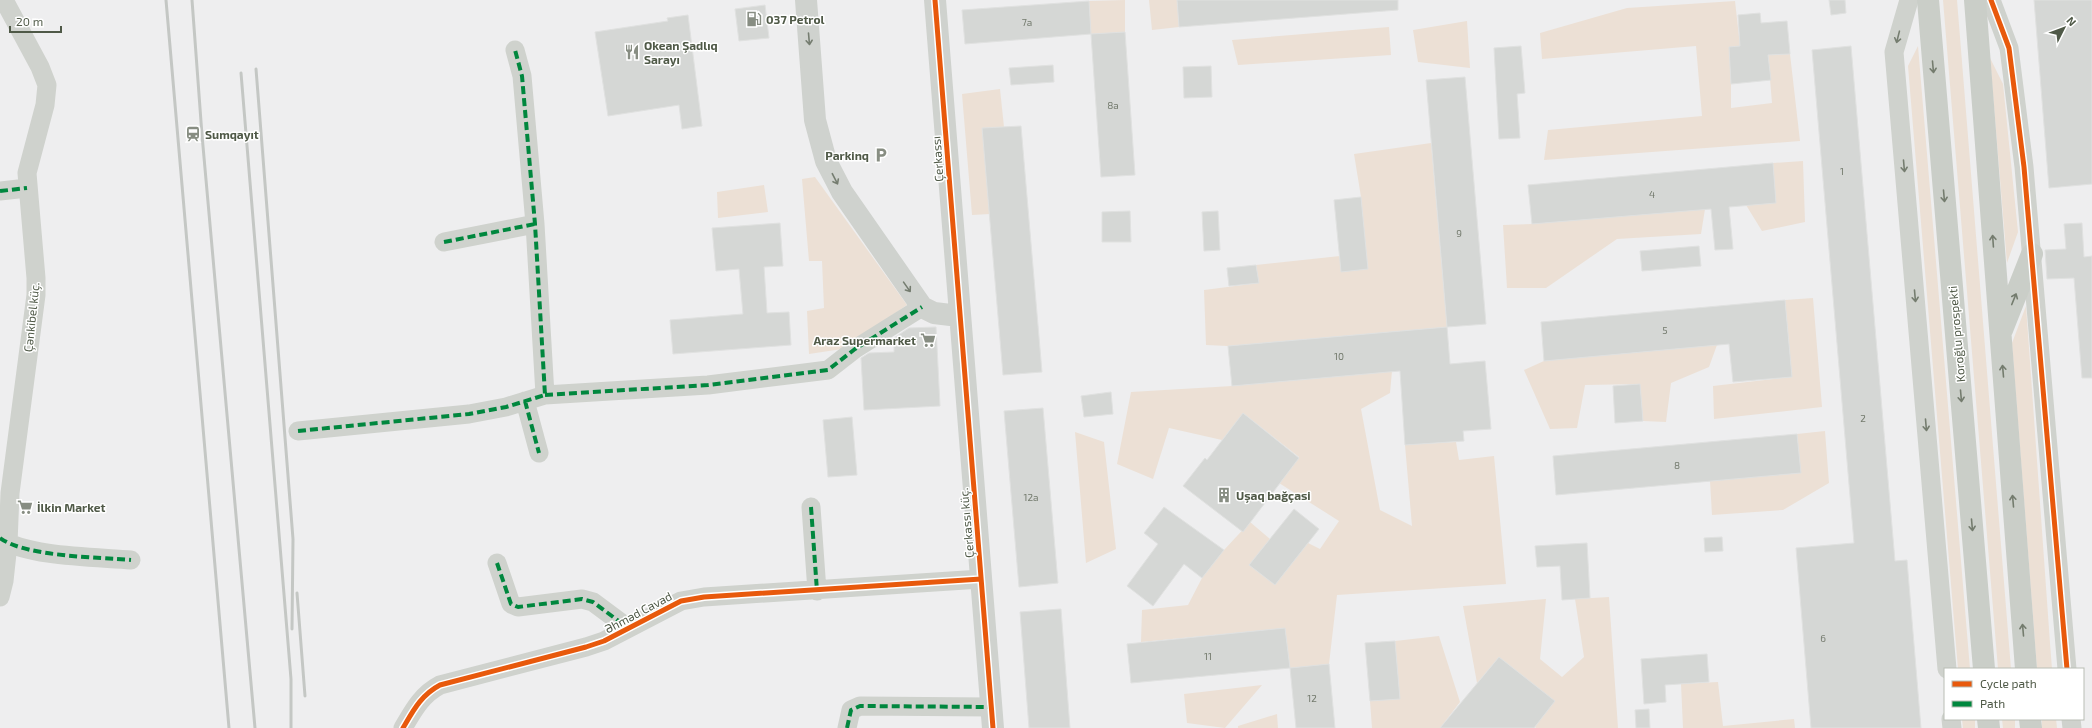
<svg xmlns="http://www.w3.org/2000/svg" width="2092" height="728" font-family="'Exo 2',sans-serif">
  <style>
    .green { fill: #ece0d5 }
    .building { fill: #d5d7d5; stroke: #e0e1e0 }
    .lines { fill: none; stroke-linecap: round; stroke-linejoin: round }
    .street { stroke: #cfd2cd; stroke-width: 19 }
    .secondary { stroke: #cfd2ce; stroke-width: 22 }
    .primary { stroke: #cacec8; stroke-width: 22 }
    .rail { stroke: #c4c7c4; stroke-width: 3 }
    .quiet { stroke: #00873e; stroke-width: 4; stroke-dasharray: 8 4; stroke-linecap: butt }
    .cycleway-casing { stroke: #fff; stroke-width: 8 }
    .cycleway { stroke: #e8590c; stroke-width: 5 }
    .oneway { stroke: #757d6f }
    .oneway2 { stroke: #757d70 }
    .oneway3 { stroke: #747c6e }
    .labels { text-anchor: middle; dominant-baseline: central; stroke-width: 3; stroke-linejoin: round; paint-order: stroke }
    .number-label { font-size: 10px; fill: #737a6d }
    .poi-label { font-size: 12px; font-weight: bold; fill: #4f5947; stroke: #fff; text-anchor: start }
    .street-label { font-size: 12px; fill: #4f5947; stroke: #fff }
  </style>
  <rect width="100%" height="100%" fill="#eeeeef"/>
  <path class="green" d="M1125 0V32L1091 34 1089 1Z
    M1149 0H1177L1179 27 1152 30Z
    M1943 0H1957L2011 669H1998Z
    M1735 1 1740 46 1729 47 1731 84V108L1772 103 1768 55 1790 54 1800 141 1544 160 1548 130 1702 116 1696 46 1542 59 1540 33 1627 8Z
    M1467 21 1470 68 1418 62 1413 30Z
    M1389 27 1391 55 1238 65 1232 40Z
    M1918 46 1970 669H1958L1908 66Z
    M1990 58 2003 84 2018 232 2007 263Z
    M1000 89 1004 127 990 214 972 215 962 94Z
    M1431 143 1447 327 1228 346 1206 345 1204 290 1259 283 1256 265 1340 256 1341 272 1367 269 1361 197 1354 154Z
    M1803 161 1805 222 1762 231 1746 205 1776 202 1773 163Z
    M815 177 907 305 842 349 809 354 807 311 824 308 822 261H809L802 179Z
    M764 185 768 212 718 218 717 192Z
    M1705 209 1701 234 1617 239 1546 288H1507L1503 225 1532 224Z
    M1813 298 1822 407 1714 419 1713 386 1792 377 1785 300Z
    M2026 306 2050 643 2052 669H2037L2012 343Z
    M1717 345 1709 367 1671 383 1666 422 1643 421 1640 384 1585 385 1577 428 1550 429 1524 370 1544 361Z
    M1392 371 1390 393 1361 409 1380 510 1412 526 1405 445 1456 442 1459 460 1494 456 1506 584 1337 595 1329 664 1290 668 1285 628 1141 642 1142 610 1188 605 1202 578 1224 550 1250 522 1270 539 1249 565 1275 585 1308 543 1320 549 1339 521 1279 483 1299 457 1243 413 1222 440 1169 428 1153 479 1117 464 1131 392 1232 386Z
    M1825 431 1829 483 1783 510 1712 515 1710 481 1801 473 1797 434Z
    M1075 432 1104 442 1116 549 1086 563Z
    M1609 597 1618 728H1536L1535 727 1554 701 1499 657 1477 683 1463 606 1546 599 1540 659 1562 677 1584 657 1575 599Z
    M1439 636 1460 702 1440 728H1372L1370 701 1400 699 1395 641Z
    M1718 682 1723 726 1794 719 1795 728H1683L1681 684Z
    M1262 685 1225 728 1187 723 1184 694Z
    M1277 714 1278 728H1238V726Z
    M1962 719H1975V728H1963Z
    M2002 719H2015V728H2003Z
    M2042 719H2056L2057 728H2042Z"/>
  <path class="building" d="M1177 0H1398V10L1179 27Z
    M1829 0H1845L1846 13 1831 15Z
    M2034 0H2092V184L2049 188Z
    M1089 1 1091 34 965 44 962 10Z
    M765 5 769 38 739 41 735 9Z
    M1760 13 1761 23 1787 21 1790 54 1768 55 1771 80 1731 84 1729 47 1740 46 1738 15Z
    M688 15 702 126 682 129 679 105 608 116 595 32 668 21 667 18Z
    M1125 32 1135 175 1101 177 1091 34Z
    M1521 46 1525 93 1517 94 1520 138 1499 139 1494 48Z
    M1851 46 1895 561 1907 560 1921 728H1811L1796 548 1854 543 1812 50Z
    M1053 65 1054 82 1011 85 1009 68Z
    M1211 66 1212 97 1184 98 1183 67Z
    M1465 77 1486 324 1447 327 1426 80Z
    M1021 126 1042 372 1003 375 982 128Z
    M1773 163 1776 203 1729 207 1733 249 1715 250 1711 209 1532 224 1528 185Z
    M1361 197 1368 269 1341 272 1334 200Z
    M1130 211 1131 242H1102V212Z
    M1218 211 1220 250 1204 251 1202 212Z
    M780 223 783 266 764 267 767 313 789 312 791 345 673 354 670 320 743 314 739 269 716 271 712 228Z
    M2082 223 2084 257 2092 256V378H2082L2074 278 2047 279 2045 250 2066 249 2064 224Z
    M1699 246 1701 266 1642 271 1640 251Z
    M1256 265 1259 283 1229 286 1227 268Z
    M1785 300 1792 377 1733 382 1729 344 1544 361 1541 322Z
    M936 327 940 406 864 410 861 358 869 353 894 352V338L909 328Z
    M1447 327 1450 364 1485 361 1491 429 1463 431 1464 441 1405 445 1400 371 1232 386 1228 346Z
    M1640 384 1643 421 1615 423 1613 386Z
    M1111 392 1113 414 1084 417 1081 396Z
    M1043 408 1058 583 1019 587 1004 411Z
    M1243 413 1299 458 1243 532 1183 486 1205 458 1207 460Z
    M852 417 857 475 828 477 823 420Z
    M1797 434 1801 473 1556 495 1553 456Z
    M1164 507 1224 550 1202 578 1184 564 1153 606 1127 586 1158 544 1144 533Z
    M1294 509 1319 529 1275 585 1249 565Z
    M1722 537 1723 551 1705 552 1704 538Z
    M1587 543 1590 598 1562 600 1560 566 1537 567 1535 546Z
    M1061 609 1070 728H1029L1020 612Z
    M1285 628 1290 668 1131 683 1127 644Z
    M1395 641 1400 699 1370 701 1365 643Z
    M1707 654 1709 682 1665 685 1666 702 1644 704 1641 659Z
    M1499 657 1555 701 1534 728H1440Z
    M1329 664 1335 728H1296L1290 668Z
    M1649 709 1650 728H1636L1635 710Z"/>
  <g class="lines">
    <path class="street" d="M1909 0 1894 52 1947 669
      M1991 0 2009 48 2024 167 2067 669
      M0 191 27 188
      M444 242 535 224
      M545 395 708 385 828 370 855 349 922 307
      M525 401 539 453
      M298 431 469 414 506 407 545 395 535 224 522 76 515 50
      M811 507 817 591
      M0 538C26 557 97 557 131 560
      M497 563 511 604 518 607 582 599 593 602 628 628
      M0 597 4 581 8 544 10 493 36 295V278L27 173 45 105 47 85 40 67 4 0
      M1951 719 1952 728
      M2071 719 2072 728
      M403 728C413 711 421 695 440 685L586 647 604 641 681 601 704 597 981 579
      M847 728 851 710 860 706 991 707"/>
    <path class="secondary" d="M806 0 815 120 826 161 842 192 922 307 934 313 959 316
      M935 0 993 728"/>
    <path class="primary" d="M1928 0 1984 669
      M1975 0 2026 669
      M2002 330 2032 254
      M1988 719 1989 728
      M2030 719 2031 728"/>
    <path class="rail" d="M166 0 229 728
      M192 0 202 135 255 728
      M256 69 293 539 292 629
      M241 73 291 679V728
      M297 593 305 696"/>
    <path class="quiet" d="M0 191 27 188
      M444 242 535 224
      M545 395 708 385 828 370 855 349 922 307
      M525 401 539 453
      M298 431 469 414 506 407 545 395 535 224 522 76 515 50
      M811 507 817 591
      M0 538C26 557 97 557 131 560
      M497 563 511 604 518 607 582 599 593 602 628 628
      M847 728 851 710 860 706 991 707"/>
    <g class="cycleway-casing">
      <path id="cycleway" d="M935 0 993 728
        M1991 0 2009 48 2024 167 2067 669
        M403 728C413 711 421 695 440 685L586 647 604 641 681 601 704 597 981 579"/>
    </g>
    <use href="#cycleway" class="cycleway"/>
  </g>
  <defs><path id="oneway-shaft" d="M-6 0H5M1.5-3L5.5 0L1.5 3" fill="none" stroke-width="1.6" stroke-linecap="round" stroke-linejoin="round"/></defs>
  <g class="oneway">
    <use href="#oneway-shaft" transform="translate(1898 37) rotate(104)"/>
    <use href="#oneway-shaft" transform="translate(1904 166) rotate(85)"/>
    <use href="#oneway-shaft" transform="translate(1915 296) rotate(85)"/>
    <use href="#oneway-shaft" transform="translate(1926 425) rotate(85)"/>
  </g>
  <g class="oneway2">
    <use href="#oneway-shaft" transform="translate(809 39) rotate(85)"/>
    <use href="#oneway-shaft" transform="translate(835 179) rotate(63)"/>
    <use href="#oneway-shaft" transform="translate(907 287) rotate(55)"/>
  </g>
  <g class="oneway3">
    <use href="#oneway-shaft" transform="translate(1933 67) rotate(85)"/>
    <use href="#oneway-shaft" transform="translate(1944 196) rotate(85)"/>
    <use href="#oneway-shaft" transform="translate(1993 241) rotate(-94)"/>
    <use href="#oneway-shaft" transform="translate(2014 299) rotate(-68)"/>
    <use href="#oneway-shaft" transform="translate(2003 371) rotate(-95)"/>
    <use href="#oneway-shaft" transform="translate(1961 396) rotate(85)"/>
    <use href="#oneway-shaft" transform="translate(2013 501) rotate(-95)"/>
    <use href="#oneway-shaft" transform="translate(1972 525) rotate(85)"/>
    <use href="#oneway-shaft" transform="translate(2023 630) rotate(-95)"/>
  </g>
  <defs>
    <g id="fuel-bare" transform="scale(1.2)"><path d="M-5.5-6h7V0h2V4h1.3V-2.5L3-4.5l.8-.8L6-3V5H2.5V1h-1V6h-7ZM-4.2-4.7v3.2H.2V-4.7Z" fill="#878d82" stroke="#fff" stroke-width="2.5" paint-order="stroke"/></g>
    <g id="restaurant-bare" transform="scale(1.2)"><path d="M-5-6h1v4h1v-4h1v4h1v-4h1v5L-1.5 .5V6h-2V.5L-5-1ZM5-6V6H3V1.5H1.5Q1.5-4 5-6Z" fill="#878d82" stroke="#fff" stroke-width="2.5" paint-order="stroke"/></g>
    <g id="station-bare" transform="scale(1.2)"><path d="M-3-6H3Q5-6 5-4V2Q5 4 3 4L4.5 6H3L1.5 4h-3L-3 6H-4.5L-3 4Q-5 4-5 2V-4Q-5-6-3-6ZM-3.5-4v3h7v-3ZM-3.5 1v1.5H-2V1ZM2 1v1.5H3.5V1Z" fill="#878d82" stroke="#fff" stroke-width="2.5" paint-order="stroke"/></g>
    <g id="parking-bare" transform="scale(1.2)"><path d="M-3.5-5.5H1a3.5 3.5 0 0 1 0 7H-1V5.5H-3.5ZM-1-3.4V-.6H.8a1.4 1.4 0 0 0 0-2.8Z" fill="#878d82" stroke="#fff" stroke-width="2.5" paint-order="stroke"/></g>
    <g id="supermarket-bare" transform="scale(1.2)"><path d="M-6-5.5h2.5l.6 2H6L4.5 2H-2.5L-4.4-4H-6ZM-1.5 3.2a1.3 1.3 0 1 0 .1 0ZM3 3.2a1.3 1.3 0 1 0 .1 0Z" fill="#878d82" stroke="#fff" stroke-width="2.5" paint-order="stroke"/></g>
    <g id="building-bare" transform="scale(1.2)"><path d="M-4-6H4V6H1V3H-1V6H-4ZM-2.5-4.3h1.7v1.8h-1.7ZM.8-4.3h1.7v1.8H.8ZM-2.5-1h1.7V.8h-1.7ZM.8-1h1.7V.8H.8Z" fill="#878d82" stroke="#fff" stroke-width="2.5" paint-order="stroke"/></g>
  </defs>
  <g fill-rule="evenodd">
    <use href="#fuel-bare" x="754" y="19"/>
    <use href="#restaurant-bare" x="632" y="52"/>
    <use href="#station-bare" x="193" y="134"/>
    <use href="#parking-bare" x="881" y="155"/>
    <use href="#supermarket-bare" x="928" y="340"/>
    <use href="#building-bare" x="1224" y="495"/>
    <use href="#supermarket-bare" x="25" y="507"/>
  </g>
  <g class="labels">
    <g class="number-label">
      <text x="1027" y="22">7a</text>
      <text x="1113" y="105">8a</text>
      <text x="1842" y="171">1</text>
      <text x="1652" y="194">4</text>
      <text x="1459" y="233">9</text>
      <text x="1665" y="330">5</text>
      <text x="1339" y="356">10</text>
      <text x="1863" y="418">2</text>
      <text x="1677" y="465">8</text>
      <text x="1031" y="497">12a</text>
      <text x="1823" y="638">6</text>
      <text x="1208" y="656">11</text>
      <text x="1312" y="698">12</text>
    </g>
    <g class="poi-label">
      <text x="766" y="19">037 Petrol</text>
      <text x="644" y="45">Okean Şadlıq<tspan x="644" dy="14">Sarayı</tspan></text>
      <text x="205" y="134">Sumqayıt</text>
      <text x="869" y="155" text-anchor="end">Parkinq</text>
      <text x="916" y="340" text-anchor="end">Araz Supermarket</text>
      <text x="1236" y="495">Uşaq bağçasi</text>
      <text x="37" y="507">İlkin Market</text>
    </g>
    <g class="street-label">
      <text transform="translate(937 159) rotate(-94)">Çerkassı</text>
      <text transform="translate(31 317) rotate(-84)">Çənkibel küç.</text>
      <text transform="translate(1956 334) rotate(-95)">Koroğlu prospekti</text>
      <text transform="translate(966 523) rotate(-95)">Çerkassı küç.</text>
      <text transform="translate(638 612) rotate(-28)">Əhməd Cavad</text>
    </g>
  </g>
  <rect x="1944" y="668" width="140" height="52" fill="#ffffff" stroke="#b9bdb5"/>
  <rect x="1952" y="681" width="20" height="6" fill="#e8590c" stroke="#b9bdb5"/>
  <text x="1980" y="688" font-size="12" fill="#4f5947">Cycle path</text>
  <rect x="1952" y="701" width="20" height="6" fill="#00873e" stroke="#b9bdb5"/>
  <text x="1980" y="708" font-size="12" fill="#4f5947">Path</text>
  <g transform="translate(2064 28) rotate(48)" stroke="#ffffff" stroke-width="3" paint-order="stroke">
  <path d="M0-3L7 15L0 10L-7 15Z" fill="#4f5947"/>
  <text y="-6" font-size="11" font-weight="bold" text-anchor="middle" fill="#4f5947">N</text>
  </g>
  <path d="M10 26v6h51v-6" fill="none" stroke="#4f5947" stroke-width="2"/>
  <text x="16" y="26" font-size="12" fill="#4f5947" stroke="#ffffff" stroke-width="3" paint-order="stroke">20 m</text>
</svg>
